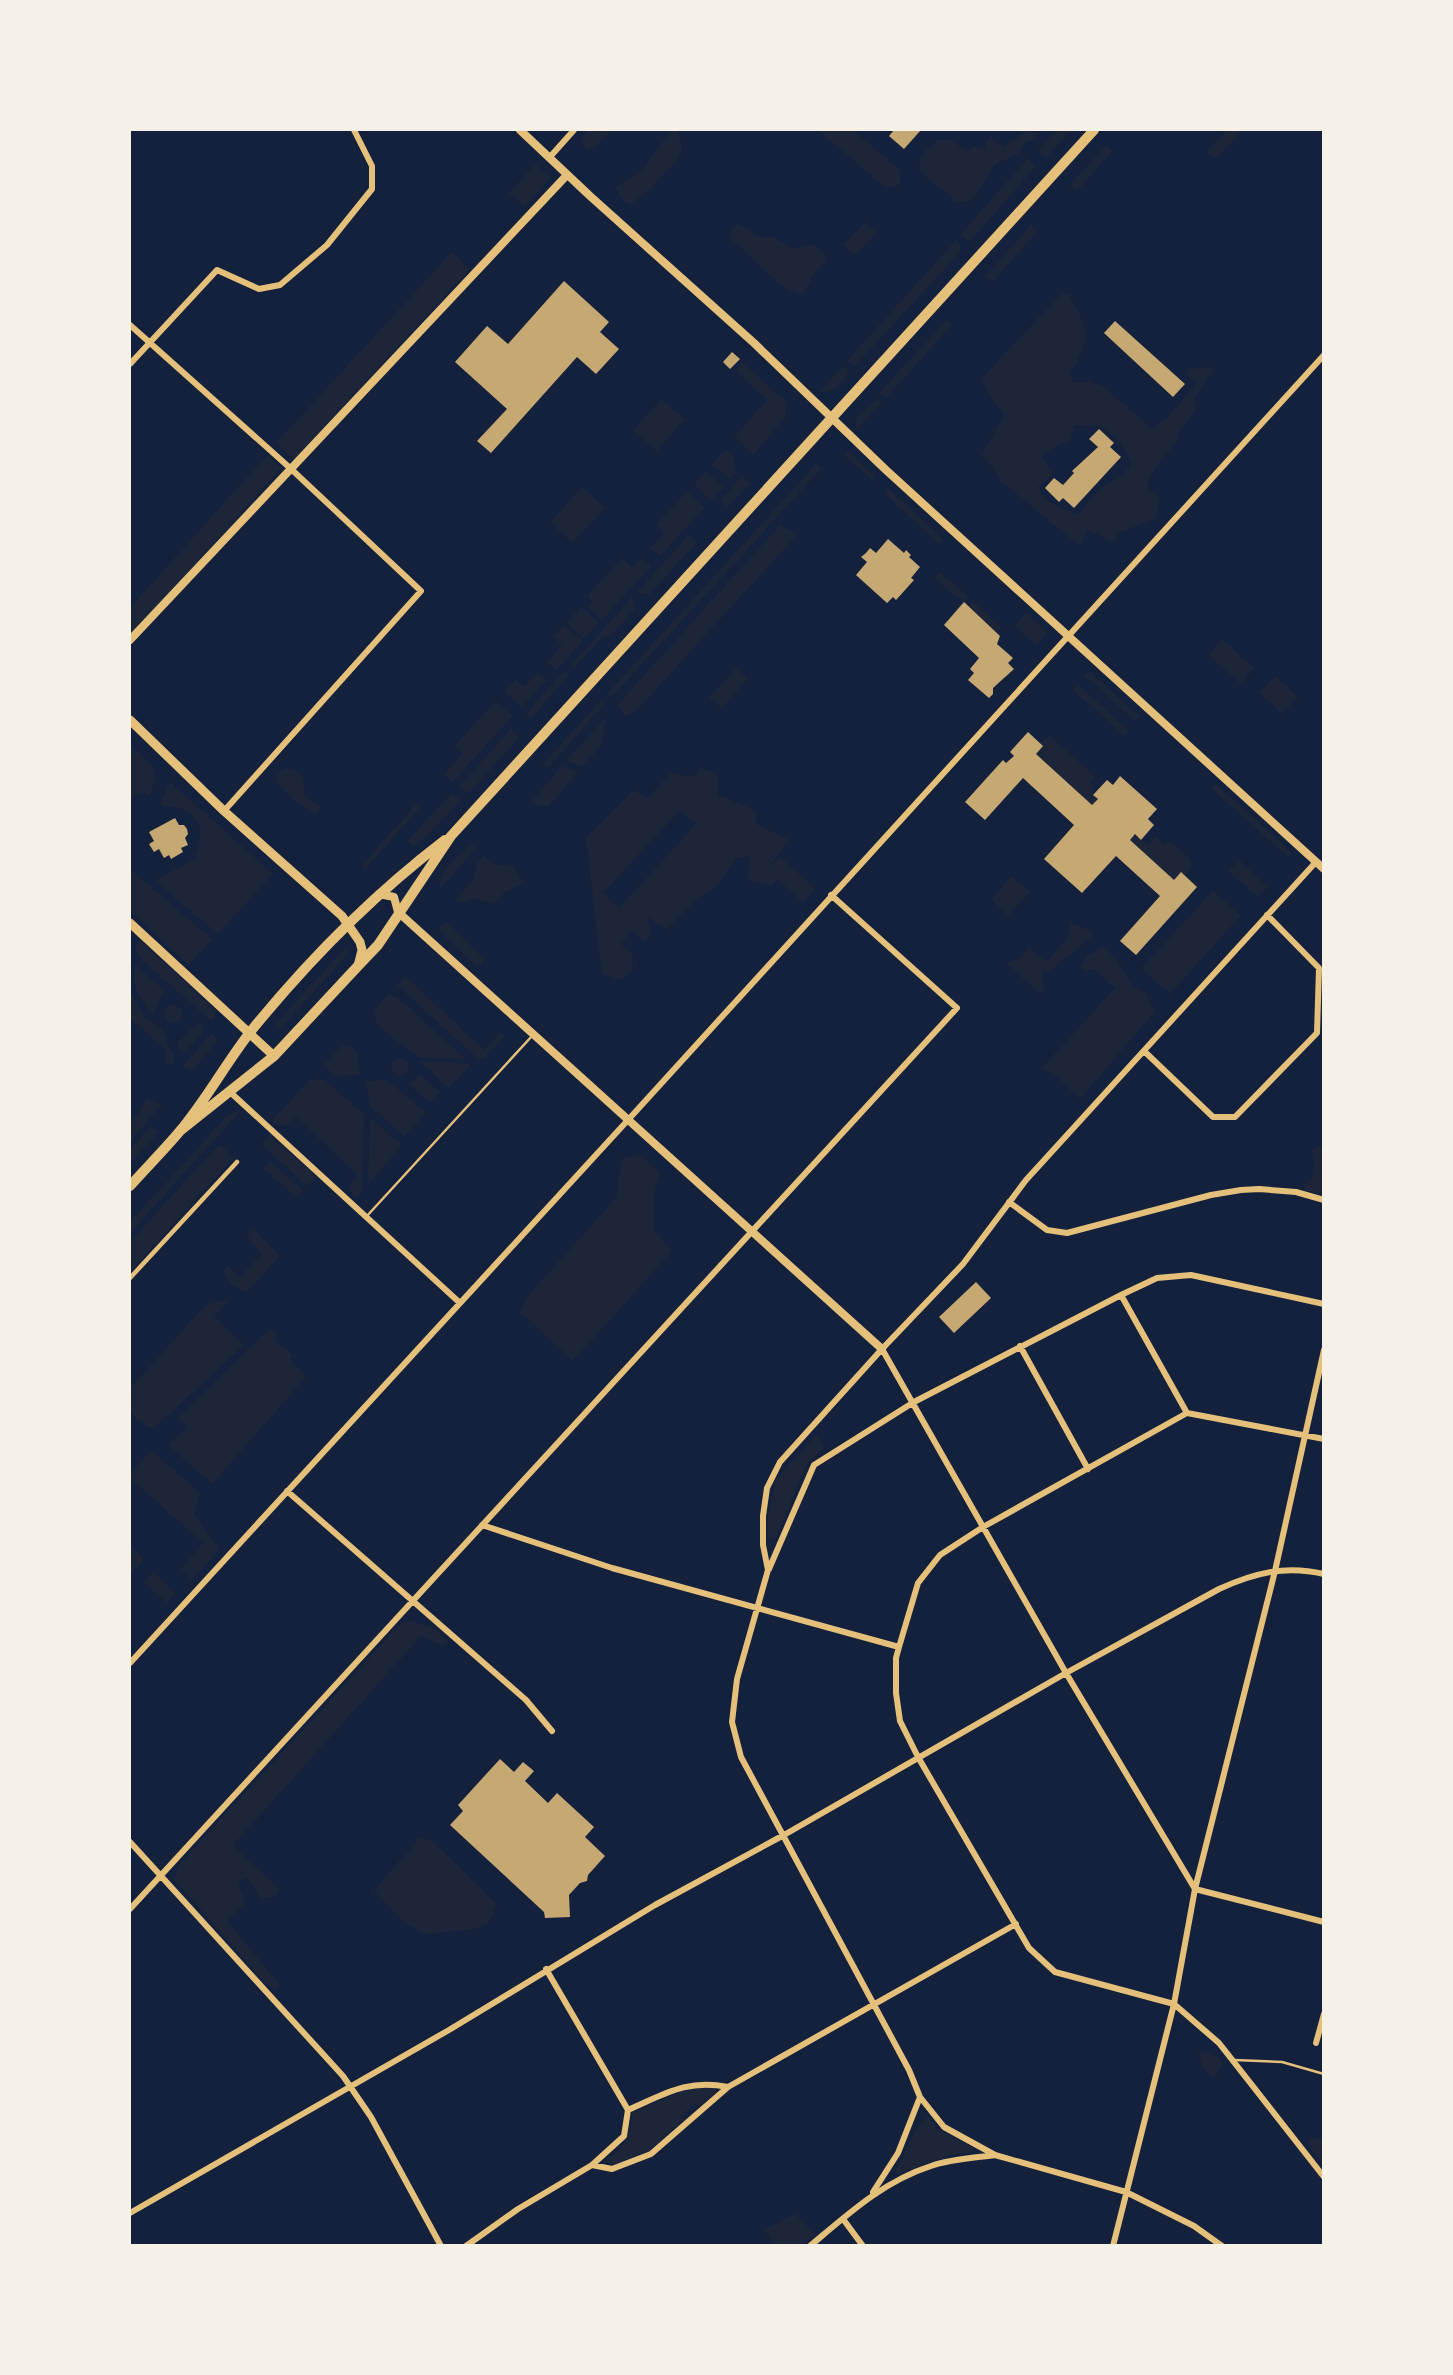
<svg xmlns="http://www.w3.org/2000/svg" width="1453" height="2375" font-family="'Source Sans 3',sans-serif">
  <style>
    .green { fill: #1d2539; fill-rule: evenodd }
    .building { fill: #c6a872 }
    .lines { fill: none; stroke-linecap: round; stroke-linejoin: round }
    .service { stroke: #e5c07b; stroke-width: 2.5 }
    .pedestrian { stroke: #e5c07b; stroke-width: 4.5 }
    .minor { stroke: #e5c07b; stroke-width: 6 }
    .tertiary { stroke: #e5c07b; stroke-width: 8 }
    .secondary { stroke: #e5c07b; stroke-width: 9 }
    .primary { stroke: #e5c07b; stroke-width: 10 }
  </style>
  <rect width="100%" height="100%" fill="#14213d"/>
  <path class="green" d="M588 130H612L598 144 586 151 581 140Z
    M671 130H678C687 160 676 159 660 178 651 189 643 196 631 204L626 203 615 188 644 168Z
    M817 130H853L900 170V185L885 187Z
    M1028 130 1039 133 1034 140 1026 142 1018 154 995 164C990 176 979 184 976 197L970 201 955 202C945 188 930 183 919 170L920 157 932 144 939 140H951L968 152 975 146 985 149 986 142 990 135 996 142 1004 147Z
    M1056 130H1072L1046 158 1038 150Z
    M1227 130H1238L1241 132 1216 159 1207 151Z
    M1106 145 1112 151 1077 191 1070 185Z
    M1028 158 1036 166 969 242 960 235Z
    M535 164 550 178 525 207 509 193Z
    M865 222 877 233 855 256 843 245Z
    M737 224C752 228 757 242 773 237 788 247 795 252 813 244L826 255 825 262 816 271 803 294C780 294 753 254 733 242L730 232Z
    M1031 225 1038 231 992 282 985 276Z
    M956 240 959 243 961 251 854 367 847 361Z
    M452 252 470 269 294 459 276 443Z
    M1061 294 1069 295C1089 330 1092 338 1070 373L1072 381 1077 383 1090 381 1103 387 1152 428 1167 418 1196 384 1187 374 1190 369 1211 367 1213 370 1195 397 1196 410 1180 431 1176 443 1156 466 1148 483 1149 489 1160 498 1156 518 1119 533 1114 542 1088 530 1081 544H1077L1001 481 985 457H981L1004 415 987 391 982 378ZM1096 424C1112 434 1126 446 1131 465 1121 478 1107 484 1095 494 1087 501 1085 509 1077 515 1063 508 1043 503 1038 487L1055 473 1041 458 1057 445 1070 441 1074 425 1091 426Z
    M947 319 953 324 886 398 880 392Z
    M742 362 785 401V418L753 455 734 437 767 400 736 371Z
    M843 366 850 372C841 382 833 396 819 391Z
    M876 398 882 403 857 430 855 420Z
    M661 399 685 419 657 451 633 431Z
    M726 449 732 454 736 473 730 480 712 464Z
    M848 450 873 474 874 482 844 455Z
    M267 455 281 468 130 637V608Z
    M816 464 821 469 611 698 607 694Z
    M706 471 724 487 711 501 694 484Z
    M742 476 750 483 728 507 720 501Z
    M582 487 605 508 572 543 550 522Z
    M888 488 943 539 940 545 885 494Z
    M687 491 705 507 660 556 650 548 664 533 656 525Z
    M780 525 797 535 637 710 625 716 617 705Z
    M689 535 697 542 650 594 636 593Z
    M622 558 633 568 642 558 651 566 602 620 588 607 593 602 587 596Z
    M940 572 969 597 964 602 934 579Z
    M632 598 635 609 610 637 604 636 575 667 571 664Z
    M973 601 1002 627 997 632 968 606Z
    M581 607 599 623 584 639 566 623Z
    M1026 613 1047 632 1036 645 1014 626Z
    M564 625 583 641 556 670 547 662 562 645 553 637Z
    M1222 639 1254 668 1241 684 1208 655Z
    M736 668 748 678 722 708 709 698Z
    M564 671 569 675 531 718 526 714Z
    M1090 671 1139 716 1135 721 1085 676Z
    M538 672 547 680 522 707 504 691 515 679 524 687Z
    M1275 676 1298 697 1282 714 1259 693Z
    M1078 685 1129 730 1124 736 1073 690Z
    M601 700 605 704 547 769 542 765Z
    M496 701 513 716 452 782 444 774 462 754 454 746Z
    M606 716 602 744 582 767 567 760Z
    M511 729 520 737 468 794 459 786Z
    M1050 736 1095 776 1089 783 1093 786V795L1098 799 1092 805 1036 754 1039 743Z
    M130 745 152 766 156 779 149 796 141 792 130 799Z
    M562 766 578 772 548 807 530 803Z
    M700 767 717 774 718 795 748 807 757 813 756 824 789 840 767 870 780 857 815 888 803 902 777 879 772 886 748 880 750 856 737 858 718 884 695 901 666 930 649 918 646 919 651 931 649 938 644 941 632 931 621 944 632 954 633 970 620 980 602 974 586 837 634 790 647 799 670 773 693 777ZM680 810 696 824 619 908 603 893Z
    M286 768C304 769 305 780 304 796L319 806V811L316 815 294 800 276 781 277 774Z
    M170 782 273 874 218 934 155 881 196 858 195 856C204 839 203 816 182 809 175 806 167 807 160 805Z
    M1216 784 1292 853 1288 857 1212 789Z
    M452 793 461 800 424 839 413 847 407 841Z
    M417 803 421 807 366 868 361 866Z
    M1135 834 1147 845 1156 837 1165 845 1169 840 1191 860 1192 868 1185 876 1181 872 1174 880 1130 840Z
    M470 845 477 847 441 888 439 885C444 869 456 855 470 845Z
    M484 855C494 865 498 868 512 864L523 882 504 893 495 904 473 898 466 903 455 901 474 878 477 863Z
    M1239 860 1268 887 1258 897 1229 871Z
    M130 869 212 939 189 965 130 911Z
    M1012 876 1030 892 1008 916 991 899Z
    M1213 891 1241 915 1170 994 1141 968Z
    M446 921 484 959 482 964 476 966 438 930Z
    M1071 924 1092 931 1091 937 1048 973 1044 969 1041 980 1046 989 1040 994 1006 963 1023 957 1028 947 1047 961 1066 940Z
    M141 941 216 1011 214 1018 210 1020 141 959 135 948 137 942Z
    M1104 947 1118 961 1132 986 1145 992 1155 1011 1080 1099 1054 1074 1042 1068 1115 988 1095 969 1086 971 1080 967 1088 955Z
    M345 948 348 949V954L281 1028 277 1029 276 1023Z
    M135 964 165 991 158 1002 154 1015C140 1003 130 982 135 964Z
    M405 976 484 1050 501 1032 505 1036 485 1058H477L397 985Z
    M130 991 146 1018 162 1028 175 1061 173 1064H165L167 1051 130 1018Z
    M388 994 398 998 466 1059 418 1057C409 1046 366 1028 376 1008 379 1003 385 998 388 994Z
    M164 1014a9 9 0 1 1 18 0a9 9 0 1 1-18 0Z
    M198 1022 205 1026 201 1035 185 1052 179 1049 178 1043Z
    M213 1032 217 1042 191 1072 183 1066Z
    M341 1046 349 1047 357 1051 360 1074 335 1076 323 1065Z
    M391 1067a9 9 0 1 1 18 0a9 9 0 1 1-18 0Z
    M419 1061 471 1064 449 1088Z
    M419 1074 440 1092 430 1103 409 1085Z
    M311 1079 325 1080 364 1114 362 1191 355 1198 349 1188 351 1183 358 1175 296 1117C287 1125 282 1130 271 1121Z
    M385 1080 397 1088 426 1113 405 1137 370 1106 366 1081Z
    M147 1098 162 1105 130 1141V1121L138 1114Z
    M240 1112 130 1233V1222L226 1117 231 1113Z
    M370 1117 400 1144V1148L368 1184Z
    M151 1126 159 1132 130 1164V1150Z
    M270 1135 316 1177 307 1186 261 1144Z
    M219 1144 234 1157 130 1272V1242Z
    M1320 1146 1323 1150V1194L1307 1191 1303 1186 1313 1177 1314 1161 1312 1150Z
    M640 1154 660 1173C651 1191 654 1210 654 1230L672 1251 573 1361 520 1312 526 1298 617 1197 621 1159Z
    M270 1161 303 1191 297 1198 264 1169Z
    M253 1229 280 1256 247 1292 231 1285 223 1272 228 1266 240 1277 262 1253 246 1237Z
    M219 1301H228L214 1317 244 1345 153 1429C131 1418 129 1415 130 1388L206 1305Z
    M271 1328 277 1334 275 1340 293 1356 290 1360 306 1377 212 1484 168 1445 187 1427 178 1417Z
    M817 1434 825 1447 806 1465 776 1538 772 1539 768 1536V1515L776 1479Z
    M151 1450 200 1493 194 1515 220 1549 192 1580 181 1569 203 1543 130 1478V1474Z
    M130 1545 144 1559 130 1574Z
    M153 1572 176 1593 167 1603 144 1583Z
    M410 1621 433 1628 449 1642 442 1646 422 1635 233 1845 280 1890 274 1897 260 1898 247 1878 238 1882 246 1903 227 1921 280 1985 276 1989 267 1986 173 1878 176 1875 177 1867 402 1622Z
    M420 1838 431 1840 497 1905 488 1923 480 1928 426 1934 406 1924 377 1894 374 1890Z
    M1202 2050 1220 2059 1223 2064 1214 2078 1204 2069 1198 2055Z
    M698 2087 713 2088 718 2091 700 2106 695 2104 680 2116 681 2122 650 2150 613 2165 606 2161C625 2144 631 2140 632 2113L680 2092Z
    M928 2117 938 2129 973 2148V2152L947 2156 898 2174 895 2171 919 2124Z
    M1311 2137 1323 2140V2164L1308 2145Z
    M795 2214 813 2232 814 2236 801 2245H775L764 2230Z"/>
  <path class="building" d="M894 130H921L904 149 889 136Z
    M564 281 609 322 600 332 619 349 596 374 577 357 491 453 477 441 507 409 455 362 487 326 508 344Z
    M1115 321 1185 384 1173 397 1104 333Z
    M732 352 740 359 730 369 723 362Z
    M1099 429 1114 443 1110 447 1121 457 1074 508 1063 498 1059 502 1045 488 1054 478 1063 485 1074 473 1072 471 1098 447 1089 439Z
    M888 539 904 553 906 550 911 555 909 557 920 567 911 578 914 580 896 600 893 597 887 603 856 575 867 562 861 557 866 553 870 548 876 553Z
    M964 602 1000 636 997 644 1013 658 1008 663 1014 669 993 688V694L989 698 968 680 974 673 970 669 979 658 944 625Z
    M1028 732 1043 746 1036 754 1092 805 1098 799 1093 795 1107 780 1113 785 1120 776 1157 809 1148 819 1154 825 1141 840 1135 834 1130 840 1174 880 1181 872 1197 887 1136 955 1120 941 1160 896 1116 856 1082 893 1044 859 1074 825 1023 778 985 820 965 802 1003 760 1006 763 1014 756 1010 752Z
    M175 818 179 825H184L187 829 188 834 185 838 188 845 181 848 183 852 171 859 169 855 164 858 159 849 154 852 149 844 154 841 149 832Z
    M976 1282 991 1298 954 1333 939 1317Z
    M500 1759 514 1772 523 1762 534 1771 525 1781 548 1803 557 1793 594 1827 585 1837 605 1856 588 1875 587 1881 580 1883 569 1895 570 1917 545 1918 544 1912 450 1825 463 1811 458 1805Z"/>
  <g class="lines">
    <path class="service" d="M366 1217 532 1036
      M1234 2060 1282 2062 1324 2074"/>
    <path class="pedestrian" d="M130 1278 237 1162"/>
    <path class="minor" d="M549 158 574 130
      M130 325 290 468 421 591 224 811
      M130 364 217 270 259 289 280 285 327 245 372 189V166L354 130
      M1144 1051 1213 1117H1235L1317 1033 1319 968 1267 915
      M230 1092 460 1303
      M1009 1202 1047 1230 1067 1233 1211 1195 1241 1190 1259 1189 1296 1192 1324 1200
      M1121 1295 1187 1413
      M1020 1346 1088 1469
      M882 1349 1066 1673 1195 1889 1324 1922
      M1324 1439 1187 1413 983 1527 940 1555 918 1583 899 1647 896 1658V1693L900 1721 918 1757 1029 1948 1055 1972 1174 2004 1219 2043 1324 2177
      M287 1491 526 1700 552 1731
      M482 1525 612 1568 899 1647
      M769 1569 814 1465 914 1402 1121 1295 1157 1278 1191 1275 1324 1304
      M130 1663 628 1120 1324 355
      M130 1842 343 2076 371 2117 441 2246
      M130 1909 957 1008 831 895
      M546 1969 628 2110
      M1316 2043 1324 2014
      M628 2110C665 2094 686 2079 728 2087
      M592 2165 612 2169 651 2154 728 2087 1016 1924
      M873 2192 898 2153 920 2097
      M130 2213 449 2030 655 1905 784 1835 1066 1673 1219 1589C1254 1573 1285 1565 1324 1574
      M843 2219 863 2246
      M466 2246 518 2209 592 2165 624 2136 628 2110
      M810 2246C848 2214 884 2181 931 2166 951 2159 974 2158 995 2155
      M1113 2246 1174 2004 1195 1889 1275 1571 1324 1350
      M1222 2246 1194 2226 1126 2192 995 2155 944 2127 920 2097 909 2070 741 1757 732 1722 737 1679 768 1570 763 1545V1516L767 1488 780 1462 882 1349 963 1264 1026 1180 1315 863"/>
    <path class="tertiary" d="M520 130 590 196 754 343 886 470 1324 869
      M130 640 567 175
      M379 894 394 897 398 912 882 1349"/>
    <path class="secondary" d="M130 720 224 811 342 916 360 942 362 950 358 966
      M130 923 274 1056"/>
    <path class="primary" d="M181 1130 274 1056 358 966 378 945 451 836 1094 130
      M130 1186C146 1168 164 1150 180 1131 206 1100 226 1063 251 1031 308 961 373 895 445 840"/>
  </g>
  <rect width="1453" height="2375" fill="none" stroke="#f6f1e7" stroke-width="262"/>
</svg>
